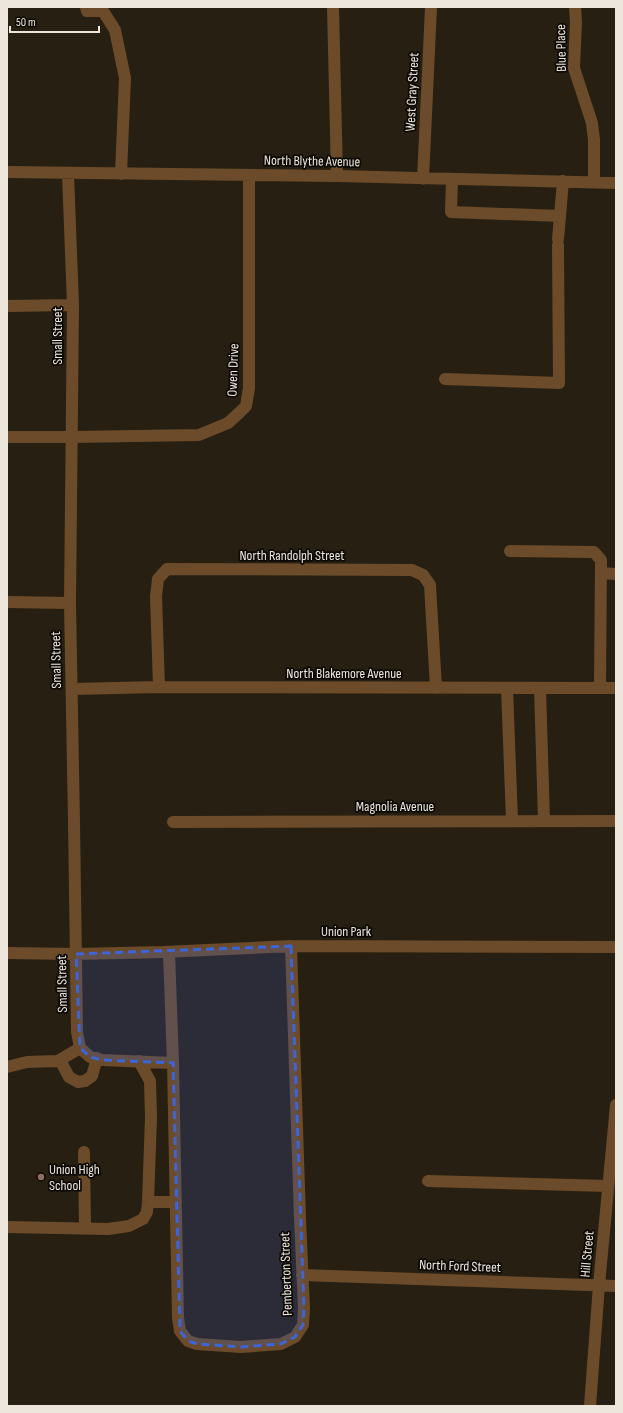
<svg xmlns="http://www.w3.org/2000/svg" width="623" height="1413" font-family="'Sofia Sans Condensed',sans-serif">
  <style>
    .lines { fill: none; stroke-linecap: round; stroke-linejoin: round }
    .minor { stroke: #6c4b2a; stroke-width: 12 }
    .marked { fill: #3c65d9; fill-opacity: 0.2; stroke: #3c65d9; stroke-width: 3; stroke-dasharray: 8 5; stroke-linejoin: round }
    .education-dot { fill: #8d6e63; stroke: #0d0905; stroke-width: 1.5 }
    .labels { text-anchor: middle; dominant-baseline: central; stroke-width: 3.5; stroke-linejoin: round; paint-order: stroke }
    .street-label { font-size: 14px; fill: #ece6dd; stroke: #0d0905 }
    .poi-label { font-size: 14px; fill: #ece6dd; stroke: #0d0905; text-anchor: start }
  </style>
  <rect width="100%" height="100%" fill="#271f11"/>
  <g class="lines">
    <path class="minor" d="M86 7 87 11H103L115 30 125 78 121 174
      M333 7 337 176
      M575 7 576 22 574 68 592 123 594 140V182
      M7 172 337 176 616 183
      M68 174 73 305 70 603 74 822 77 1032 80 1048 90 1057 102 1060 173 1063
      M423 179 431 7
      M452 179 451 212 560 216
      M558 239 563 181
      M7 306 73 305
      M445 379 559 383 558 245
      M7 437H72L199 435 228 423 239 413 246 406 249 388V176
      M510 551 594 552 601 560 600 688
      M601 573 616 574
      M7 602 70 603
      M159 687 156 596 158 579 167 569 412 570 423 575 430 585 436 688
      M507 688 512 821
      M540 688 544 821
      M72 689 159 687 616 688
      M173 822 616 821
      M169 952 173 1063 178 1318 180 1331 188 1341 197 1344 241 1347 281 1344 295 1337 303 1325 304 1308 300 1218 291 946
      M7 953 76 954 163 952 291 946 616 947
      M60 1060 69 1077 78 1082 85 1081 92 1076 97 1058
      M7 1067 27 1062 58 1061 80 1048
      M84 1152 85 1228
      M428 1181 608 1186
      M148 1202H176
      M7 1227 108 1229 129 1226 143 1219 147 1212 148 1202 151 1117 150 1081 139 1061
      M302 1275 616 1286
      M590 1406 599 1285 616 1105"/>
  </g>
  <path class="marked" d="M291 946 304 1308 303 1325 295 1337 281 1344 241 1347 197 1344 188 1341 180 1331 173 1063 102 1060 90 1057 80 1048 76 954Z"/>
  <circle class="education-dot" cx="41" cy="1177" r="4"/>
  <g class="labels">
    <g class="street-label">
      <text transform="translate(561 48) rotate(-91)">Blue Place</text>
      <text transform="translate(412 92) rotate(-87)">West Gray Street</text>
      <text transform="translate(312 161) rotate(1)">North Blythe Avenue</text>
      <text transform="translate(57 336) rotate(-90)">Small Street</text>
      <text transform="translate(233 370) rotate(-88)">Owen Drive</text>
      <text x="292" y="555">North Randolph Street</text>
      <text transform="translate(56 660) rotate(-91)">Small Street</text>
      <text x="344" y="673">North Blakemore Avenue</text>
      <text x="395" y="806">Magnolia Avenue</text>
      <text x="346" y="931">Union Park</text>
      <text transform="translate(62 984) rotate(-91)">Small Street</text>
      <text transform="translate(587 1254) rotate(-85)">Hill Street</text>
      <text transform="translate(460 1266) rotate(2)">North Ford Street</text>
      <text transform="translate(286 1274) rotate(-92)">Pemberton Street</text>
    </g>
    <g class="poi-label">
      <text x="49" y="1169">Union High<tspan x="49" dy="16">School</tspan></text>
    </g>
  </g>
  <rect width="623" height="1413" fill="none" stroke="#ece6dd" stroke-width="16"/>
  <path d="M10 26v6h89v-6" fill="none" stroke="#ece6dd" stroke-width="2"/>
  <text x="16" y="26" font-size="12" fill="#ece6dd" stroke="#0d0905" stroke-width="3" paint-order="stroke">50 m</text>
</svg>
